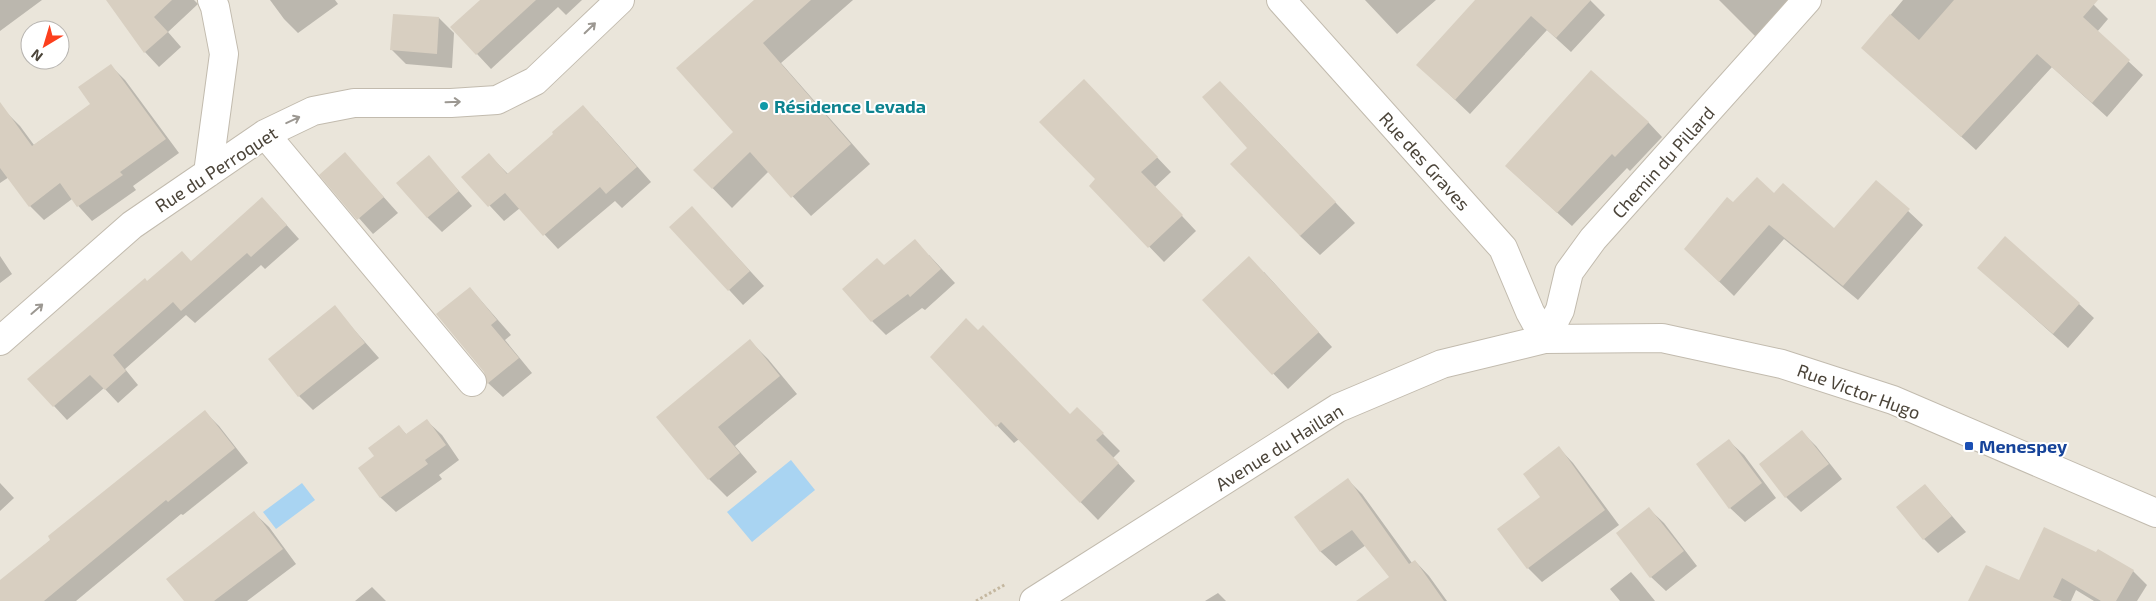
<svg xmlns="http://www.w3.org/2000/svg" width="2156" height="601" font-family="'Exo 2',sans-serif">
  <style>
    .residential { fill: #eae5da; fill-rule: evenodd }
    .water { fill: #a9d4f2 }
    .shadow { fill: #0003 }
    .building { fill: #d8cfc1 }
    .lines { fill: none; stroke-linecap: round; stroke-linejoin: round }
    .minor-casing { stroke: #c2bbae; stroke-width: 30 }
    .path { stroke: #c4b79f; stroke-width: 3; stroke-dasharray: 2.5 2.5; stroke-linecap: butt }
    .minor { stroke: #fff; stroke-width: 28 }
    .oneway { stroke: #9c9892 }
    .culture-dot { fill: #0f9aa8; stroke: #fff; stroke-width: 2 }
    .transit-dot { fill: #1a4fb4; stroke: #fff; stroke-width: 2 }
    .labels { text-anchor: middle; dominant-baseline: central; stroke-width: 4; stroke-linejoin: round; paint-order: stroke }
    .culture-label { font-size: 18px; font-weight: bold; fill: #0d838f; stroke: #fff; text-anchor: start }
    .street-label { font-size: 18px; fill: #4b4439; stroke: #fff }
    .transit-label { font-size: 18px; font-weight: bold; fill: #164399; stroke: #fff; text-anchor: start }
  </style>
  <rect width="100%" height="100%" fill="#f6f3ec"/>
  <path class="residential" d="M0 0H2156V601H0ZM30 30H60V60H30Z"/>
  <path class="water" d="M791 460 815 490 752 542 727 512Z
    M302 483 315 500 276 529 263 512Z"/>
  <path class="shadow" d="M0 0H42L0 31Z
    M116 0H194L198 4 168 32 181 47 159 67 145 52Z
    M270 0H335L338 4 298 33 284 19Z
    M482 0H582L566 15 558 7 491 69 452 27Z
    M755 0H853L781 63 870 164 811 216 769 171 732 208 695 170 734 132Z
    M1365 0H1436L1397 34Z
    M1477 0H1590L1605 15 1571 52 1547 30 1470 114 1433 79Z
    M1719 0H1805L1762 43Z
    M1903 0H2095L2092 3 2108 19 2097 32 2143 75 2107 117 2052 67 1976 150 1863 48Z
    M439 18 454 33 452 68 406 64 392 50Z
    M111 66 125 80 179 153 133 186 136 190 92 221 72 199 44 220 30 206 9 177 0 183V117L6 112 20 126 34 145 92 104Z
    M1098 95 1171 172 1155 187 1196 231 1164 262 1091 186 1096 179Z
    M1240 102 1355 223 1320 255 1300 236 1249 148Z
    M597 121 651 182 622 208 615 201 558 249 520 208 504 221 463 177 489 155 508 174Z
    M1648 122 1662 137 1630 171 1627 168 1572 226 1521 180Z
    M345 154 398 213 373 234 321 175Z
    M429 157 472 206 442 232 427 217Z
    M1876 181 1923 225 1858 300 1784 239 1734 296 1700 263 1774 194 1834 230Z
    M692 208 764 286 743 305 671 227Z
    M275 212 299 239 265 269 261 265 195 323 186 315 125 369 138 385 118 403 104 388 67 420 29 379 148 282 191 262Z
    M929 255 955 283 925 310 922 308 886 335 872 321 884 266Z
    M0 256 12 274 0 283Z
    M1979 268 2079 304 2094 318 2068 348Z
    M1264 272 1332 347 1288 389 1204 300Z
    M470 288 511 335 505 340 532 373 503 397 488 383Z
    M334 307 379 358 313 410 299 396Z
    M750 341 768 359 797 394 735 446 757 472 727 497 709 479 658 417Z
    M931 357 1070 415 1077 408 1120 451 1113 458 1135 481 1098 520 1019 439 1014 443Z
    M205 412 219 426 248 463 183 515 181 514 76 601H0V582Z
    M427 421 442 435 459 460 439 475 442 479 396 512 381 498 360 469 376 456 399 427 407 435Z
    M1802 432 1816 446 1842 479 1801 512 1786 497 1760 464Z
    M1729 441 1744 455 1776 498 1745 522 1730 508Z
    M1559 448 1573 463 1619 525 1542 582 1528 568Z
    M1348 480 1362 494 1412 563 1415 561 1429 576 1447 601H1358L1391 577 1366 545 1336 566 1321 552 1296 517Z
    M0 483 14 498 0 511Z
    M1925 485 1966 532 1938 553 1924 539Z
    M1649 509 1664 523 1697 566 1666 591 1651 577Z
    M254 513 269 527 296 564 247 601H186Z
    M2098 550 2133 571 2147 585 2137 601H2094L2076 590 2071 601H1970L2096 553Z
    M1631 572 1638 580 1655 601H1620L1610 589Z
    M372 587 386 601H355Z
    M1218 593 1226 601H1205Z"/>
  <path class="building" d="M106 0H172L154 17 168 32 144 53Z
    M480 0H536L476 55 450 27Z
    M754 0H811L763 43 851 144 791 198 750 152 712 189 693 170 733 132 676 68Z
    M1475 0H1591L1556 38 1531 16 1455 100 1416 65Z
    M1954 0H2098L2083 17 2130 60 2092 103 2037 54 1961 137 1861 48 1890 14 1919 40Z
    M393 14 439 17 437 54 390 50Z
    M111 64 166 139 120 172 123 175 77 207 60 183 29 207 0 168V102L32 146 90 104 78 87Z
    M1591 70 1649 122 1615 157 1612 154 1557 213 1505 166Z
    M1084 79 1158 157 1141 172 1183 215 1148 248 1089 186 1095 179 1039 122Z
    M1220 81 1336 202 1300 236 1230 164 1247 148 1202 97Z
    M583 105 637 167 606 194 600 187 543 236 505 193 488 207 461 177 489 153 507 174 553 134 552 132Z
    M345 152 384 197 357 220 319 175Z
    M429 155 459 191 427 218 396 183Z
    M1757 177 1774 193 1783 183 1834 228 1876 180 1910 209 1843 286 1769 225 1719 282 1684 249 1727 197 1733 202Z
    M262 197 287 225 251 257 247 253 181 311 173 302 113 355 126 371 105 390 90 375 53 407 27 379 145 278 147 281 182 251 191 261Z
    M692 206 750 271 728 291 669 227Z
    M2005 236 2080 303 2053 334 1977 268Z
    M915 239 941 269 910 297 908 294 871 322 842 289 877 258 884 265Z
    M1249 256 1319 332 1272 375 1202 300Z
    M470 287 497 320 491 325 519 358 487 384 484 372 436 314Z
    M335 305 365 343 298 397 268 359Z
    M966 318 978 330 983 325 1070 414 1077 407 1104 433 1096 440 1119 463 1080 503 1001 422 996 427 930 357Z
    M750 339 780 376 718 427 740 453 708 480 656 417Z
    M205 410 235 448 168 502 166 500 44 601H0V580L50 540 48 536Z
    M427 419 446 445 425 460 428 464 380 498 358 468 374 456 368 448 399 425 406 434Z
    M1802 430 1829 464 1785 498 1759 464Z
    M1729 439 1762 483 1729 509 1696 464Z
    M1559 446 1605 510 1527 569 1497 529 1540 497 1523 474Z
    M1348 478 1409 564 1415 560 1444 601H1356L1389 577 1352 530 1320 552 1294 517Z
    M1925 484 1952 516 1923 540 1896 507Z
    M1649 507 1684 551 1650 578 1616 533Z
    M254 511 283 549 214 601H184L166 579Z
    M2044 527 2096 552 2098 549 2134 570 2116 601H2101L2062 578 2053 597 2062 601H1968L1986 565 2019 580Z"/>
  <g class="lines">
    <g class="minor-casing">
      <path id="minor" d="M1281 0 1503 248 1530 312 1545 339
        M265 134 472 382
        M208 173 224 54 215 7 212 0
        M1545 339 1560 310 1569 272 1593 239 1807 0
        M0 341 132 225 265 134 313 111 354 103H451L497 100 535 81 620 0
        M1034 601 1338 408 1442 364 1545 339 1662 338 1782 364 1893 400 2156 513"/>
    </g>
    <path class="path" d="M976 601 1006 584"/>
    <use href="#minor" class="minor"/>
  </g>
  <defs><path id="oneway-shaft" d="M-6 0H5M1.5-3L5.5 0L1.5 3" fill="none" stroke-width="1.6" stroke-linecap="round" stroke-linejoin="round" transform="scale(1.25)"/></defs>
  <g class="oneway">
    <use href="#oneway-shaft" transform="translate(590 28) rotate(-44)"/>
    <use href="#oneway-shaft" transform="translate(453 102) rotate(-2)"/>
    <use href="#oneway-shaft" transform="translate(293 120) rotate(-25)"/>
    <use href="#oneway-shaft" transform="translate(37 309) rotate(-41)"/>
  </g>
  <circle class="culture-dot" cx="764" cy="106" r="5"/>
  <rect class="transit-dot" x="1964" y="441" width="10" height="10" rx="2.5"/>
  <g class="labels">
    <g class="culture-label">
      <text x="774" y="106">Résidence Levada</text>
    </g>
    <g class="street-label">
      <text transform="translate(1425 161) rotate(48)">Rue des Graves</text>
      <text transform="translate(1663 162) rotate(-48)">Chemin du Pillard</text>
      <text transform="translate(216 169) rotate(-33)">Rue du Perroquet</text>
      <text transform="translate(1859 391) rotate(20)">Rue Victor Hugo</text>
      <text transform="translate(1279 447) rotate(-32)">Avenue du Haillan</text>
    </g>
    <g class="transit-label">
      <text x="1979" y="446">Menespey</text>
    </g>
  </g>
  <g transform="translate(45 45) rotate(218)"><circle r="24" fill="#ffffff" stroke="#b7b4b0"/>
  <path d="M0-4L9 19L0 12L-9 19Z" fill="#fc3f1d"/>
  <text y="-8" font-size="14" font-weight="bold" text-anchor="middle" fill="#4b4439">N</text>
  </g>
</svg>
